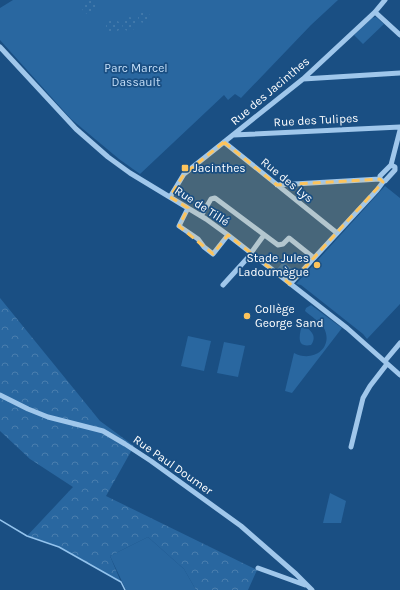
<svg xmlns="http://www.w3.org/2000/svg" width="400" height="590" font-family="Karla,sans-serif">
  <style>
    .green { fill: #2967a0 }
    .forest { fill: url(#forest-crowns) }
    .garden { fill: url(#garden-dots) }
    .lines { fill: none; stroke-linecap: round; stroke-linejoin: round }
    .stream { stroke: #93c3ed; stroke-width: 1.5 }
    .minor { stroke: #a0c7eb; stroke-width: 5 }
    .marked { fill: #fdc45c; fill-opacity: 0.2; stroke: #fdc45c; stroke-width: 3; stroke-dasharray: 8 5; stroke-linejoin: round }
    .poi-dot { fill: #fdc45c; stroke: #1a4f83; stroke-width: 1.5 }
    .labels { text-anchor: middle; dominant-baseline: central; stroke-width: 3.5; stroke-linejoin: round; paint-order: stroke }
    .park-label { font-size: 12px; fill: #c5dff8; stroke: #1a4f83 }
    .street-label { font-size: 12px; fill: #fff; stroke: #1a4f83 }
    .poi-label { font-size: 12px; fill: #fff; stroke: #1a4f83; text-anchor: start }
  </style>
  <defs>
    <pattern id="forest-crowns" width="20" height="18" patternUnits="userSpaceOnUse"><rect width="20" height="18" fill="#2967a0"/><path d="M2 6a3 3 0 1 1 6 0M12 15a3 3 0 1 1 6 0" fill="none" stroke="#497eae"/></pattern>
    <pattern id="garden-dots" width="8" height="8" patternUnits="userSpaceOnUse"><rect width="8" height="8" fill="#2967a0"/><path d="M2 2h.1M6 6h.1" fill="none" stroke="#497eae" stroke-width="1.8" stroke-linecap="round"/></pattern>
  </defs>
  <rect width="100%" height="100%" fill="#1a4f83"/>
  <path class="green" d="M13 0H338L311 25 241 98 235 94 228 100 224 95 140 174 119 159 71 119 0 40V8Z
    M376 17 384 24 363 44 354 35 372 18Z
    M385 186 400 198V304L367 339 363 334 301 285 296 284Z
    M283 262 294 270 293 271 296 275 291 281 277 269Z
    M311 305 342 328 292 393 285 391 294 353C313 363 334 348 324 328 320 322 311 316 305 311L306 308Z
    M302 324C310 330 318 335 311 345 295 348 300 334 302 324Z
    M188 336 211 341 204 371 181 366Z
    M224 342 245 346 238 377 217 373Z
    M330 493 346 501 341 523H323Z
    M148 537 184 569 196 590H126L110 556Z"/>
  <path class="forest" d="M0 298 100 421 134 446 106 496 257 570 248 590H196L184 569 148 537 110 556 121 582 59 547 27 536 73 487 30 459 0 431Z"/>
  <path class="garden" d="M82 7a7 7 0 1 1 14 0a7 7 0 1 1-14 0Z
    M138 17a6 6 0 1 1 12 0a6 6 0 1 1-12 0Z
    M122 24a7 7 0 1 1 14 0a7 7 0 1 1-14 0Z
    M106 26a7 7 0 1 1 14 0a7 7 0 1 1-14 0Z"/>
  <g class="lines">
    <path class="stream" d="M0 520 27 536 59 547 121 582 125 590"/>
    <path class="minor" d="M375 12 400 35
      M0 47 76 129 108 157 130 173 206 219 228 235 347 328 400 375
      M303 79 400 73
      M233 135 400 127
      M224 142 337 233
      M391 165 395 167V170L385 181H382L380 179V176Z
      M391 165 400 130
      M277 185 380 179
      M170 197 184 174 303 79 375 12 385 0
      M188 208 179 226 198 239 204 247 213 254 228 235
      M201 216 211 199 215 198 278 245 283 244 289 238 314 258
      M251 253 264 235
      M290 284 377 190 383 182
      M223 285 252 253
      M385 361 400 343
      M0 395 28 409 48 417 103 431 125 444 151 461 241 526 296 574 312 590
      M351 447 363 398 370 386 387 364
      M258 568 305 585"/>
  </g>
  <path class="marked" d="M224 142 277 185 380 179 383 182 290 284 228 235 213 254 179 226 188 208 170 197 184 174Z"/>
  <g class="poi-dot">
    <rect x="181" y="164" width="8" height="8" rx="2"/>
    <circle cx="317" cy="265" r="4"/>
    <circle cx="247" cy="316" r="4"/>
  </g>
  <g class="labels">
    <g class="park-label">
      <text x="136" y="68">Parc Marcel<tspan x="136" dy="14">Dassault</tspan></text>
    </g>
    <g class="street-label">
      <text transform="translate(270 91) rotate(-40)">Rue des Jacinthes</text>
      <text transform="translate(316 120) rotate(-3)">Rue des Tulipes</text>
      <text transform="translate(287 180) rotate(39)">Rue des Lys</text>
      <text transform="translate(202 206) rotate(33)">Rue de Tillé</text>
      <text transform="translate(173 465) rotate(35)">Rue Paul Doumer</text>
    </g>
    <g class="poi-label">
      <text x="193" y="168">Jacinthes</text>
      <text x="309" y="258" text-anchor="end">Stade Jules<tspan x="309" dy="14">Ladoumègue</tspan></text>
      <text x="255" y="309">Collège<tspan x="255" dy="14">George Sand</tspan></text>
    </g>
  </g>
</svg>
